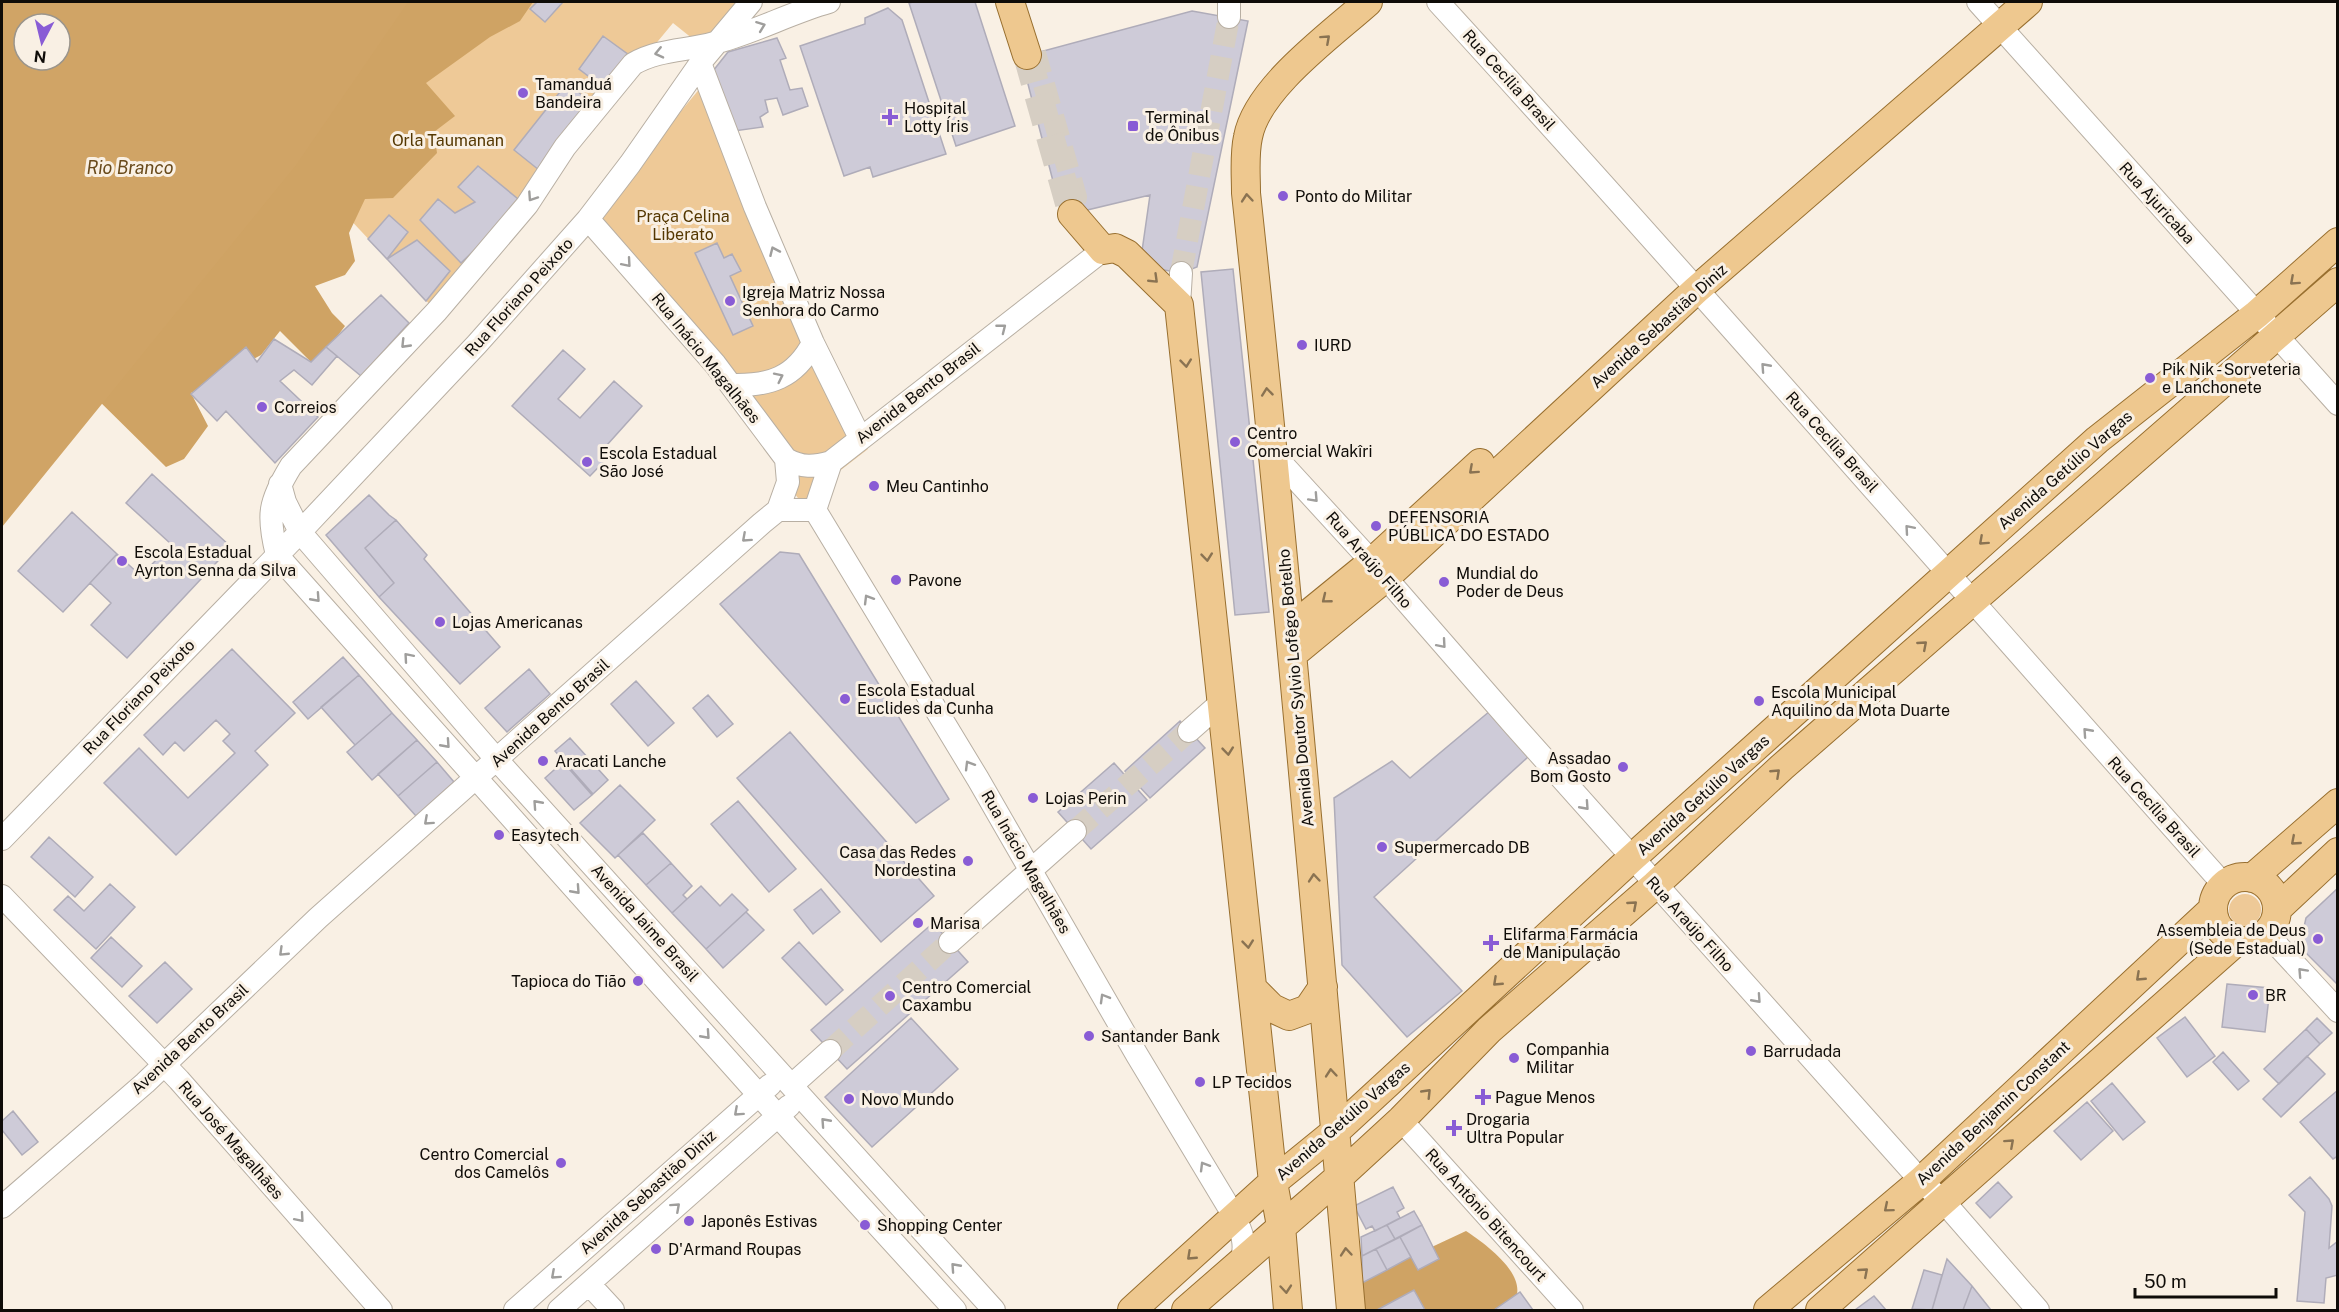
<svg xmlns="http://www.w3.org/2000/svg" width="2339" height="1312" font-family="'Public Sans',sans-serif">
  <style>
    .green { fill: #eec997 }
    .forest { fill: #cfa364 }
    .water { fill: #d0a466; fill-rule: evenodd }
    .building { fill: #cecbd8; stroke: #afacb9; stroke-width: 1.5 }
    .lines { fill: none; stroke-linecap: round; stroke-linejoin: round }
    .minor-tunnel { stroke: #d6cec3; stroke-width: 22; stroke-dasharray: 22 11; stroke-linecap: butt }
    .major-tunnel { stroke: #d6cec3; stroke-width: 28; stroke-dasharray: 28 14; stroke-linecap: butt }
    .minor-casing { stroke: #b8afa3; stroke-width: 24 }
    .major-casing { stroke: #986f2f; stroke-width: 30 }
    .minor { stroke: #fff; stroke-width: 22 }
    .major { stroke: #eec88f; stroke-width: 28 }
    .oneway { stroke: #9f9e9c }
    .oneway2 { stroke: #8a7352 }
    .poi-dot { fill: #895cd5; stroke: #f9f0e4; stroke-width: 2 }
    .labels { text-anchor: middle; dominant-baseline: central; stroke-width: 6; stroke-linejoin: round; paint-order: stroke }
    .street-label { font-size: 16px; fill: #0f0c08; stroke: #f9f0e4 }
    .poi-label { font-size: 16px; fill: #0f0c08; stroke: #f9f0e4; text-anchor: start }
    .park-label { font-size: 16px; fill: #543701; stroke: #f9f0e4 }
    .water-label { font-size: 18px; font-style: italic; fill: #694a1b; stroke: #f9f0e4 }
  </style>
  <rect width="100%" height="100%" fill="#f9f0e4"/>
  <path class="green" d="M436 2H747L708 51 673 23 435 310 300 166Z
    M701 87 868 449 837 473 818 526 790 487 764 438 586 226Z
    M2229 910a16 16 0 1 1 32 0a16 16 0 1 1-32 0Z"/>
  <path class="forest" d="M406 2H533L520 21 490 37 426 83 455 116 434 132 437 153 393 198 365 199 349 233 355 261 345 275 315 286 332 313 345 326 336 338 311 362 280 331 261 355 191 393 208 426 184 459 166 467 89 391Z
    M1466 1231C1484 1243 1528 1274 1515 1300 1513 1304 1508 1308 1505 1310H1357L1359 1281Z"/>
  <path class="water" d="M2 2H408L296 165 2 527ZM24 24H60V60H24Z"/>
  <path class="building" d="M537 2H563L545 22 530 9Z
    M913 2H975L1015 126 956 146 909 3Z
    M888 8 902 20 946 154 873 177 870 167 844 176 800 46 865 24V18Z
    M1192 11 1248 21 1197 267 1181 273 1153 268 1141 258 1150 195 1062 216 1021 57Z
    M603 36 629 55 604 88 579 69Z
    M777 38 786 58 780 60 790 90 802 88 808 106 783 115 777 98 765 100 768 112 760 117 763 127 734 131 713 71 728 52Z
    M567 83 592 103 539 170 514 150Z
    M478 166 523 203 461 263 420 220 438 199 455 213 475 202 458 187Z
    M389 215 408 232 387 259 368 239Z
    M417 240 450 271 426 301 387 259Z
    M717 243 724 258 732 254 741 271 730 276 753 326 733 335 695 253Z
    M1233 269 1269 612 1235 615 1201 272Z
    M381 295 409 323 361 376 326 347Z
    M274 339 311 362 326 347 337 356 312 385 294 370 280 381 318 417 275 463 226 411 217 421 191 394 246 347 257 362Z
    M563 350 585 369 558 399 580 418 614 381 642 406 607 445 614 451 590 476 512 406Z
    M152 474 231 547 127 658 91 625 111 603 90 583 117 554 141 576 171 544 126 503Z
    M369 495 389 515 396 520 365 548 394 583 379 597 326 535Z
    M72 512 117 554 63 612 18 571Z
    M396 520 427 555 424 559 500 647 460 684 379 597 394 583 365 548Z
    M780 552 799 554 949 799 916 823 720 604Z
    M232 649 295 713 255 751 268 765 176 855 104 783 139 748 188 798 235 753 223 741 230 734 216 720 184 751 175 742 163 755 144 735Z
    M343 657 359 675 308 719 293 702Z
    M529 669 550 694 507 732 485 708Z
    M359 675 392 713 355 745 321 707Z
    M636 681 674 723 648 746 611 704Z
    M708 695 733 724 717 737 693 708Z
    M1490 711 1528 757 1374 897 1462 991 1407 1037 1342 965 1334 798 1392 761 1410 778Z
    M392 713 417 740 372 780 347 752Z
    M1180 721 1205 748 1150 798 1125 771Z
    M790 732 934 896 881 942 737 778Z
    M570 738 608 780 593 794 555 751Z
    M417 740 437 762 398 796 378 774Z
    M437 762 454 782 416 816 398 796Z
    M563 762 592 795 574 810 545 778Z
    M1114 763 1147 800 1091 849 1058 812Z
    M620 785 655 820 615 858 580 823Z
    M738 801 796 869 769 892 711 824Z
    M643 833 671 863 646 885 618 855Z
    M49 837 93 877 75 897 31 857Z
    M671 863 692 886 683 895 687 899 672 913 646 885Z
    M110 884 135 907 96 949 54 910 68 896 84 911Z
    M701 886 720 906 732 894 748 910 706 949 672 913Z
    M2338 888V985L2295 942 2304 927 2306 918Z
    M821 889 840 912 813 934 794 910Z
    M746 912 764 930 723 968 706 949Z
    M933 923 968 962 847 1069 811 1030Z
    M111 937 142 966 122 987 91 958Z
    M799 942 843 990 826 1005 782 958Z
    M165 962 192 989 157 1023 129 996Z
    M2227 984 2270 988 2265 1032 2222 1027Z
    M2185 1017 2215 1056 2187 1077 2157 1038Z
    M911 1018 958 1069 872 1147 825 1097Z
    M2317 1018 2332 1033 2320 1044 2306 1029Z
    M2306 1029 2320 1044 2279 1084 2264 1069Z
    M2223 1052 2249 1081 2238 1090 2213 1062Z
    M2307 1056 2325 1074 2281 1117 2263 1099Z
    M2112 1083 2145 1122 2123 1140 2091 1101Z
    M2338 1090V1156L2333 1159 2300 1122Z
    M2087 1102 2113 1131 2081 1160 2054 1131Z
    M13 1111 38 1142 22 1155 2 1130V1121Z
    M2310 1177 2329 1199 2332 1206 2329 1248 2338 1241V1275L2326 1278 2324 1303 2297 1301 2305 1212 2289 1195Z
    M1998 1182 2012 1197 1990 1218 1976 1203Z
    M1393 1187 1404 1208 1397 1212 1400 1218 1375 1231 1372 1226 1366 1229 1354 1206Z
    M1414 1211 1422 1225 1395 1239 1387 1225Z
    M1387 1225 1395 1239 1362 1256 1361 1237Z
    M1422 1225 1439 1259 1418 1270 1400 1237Z
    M1400 1237 1411 1257 1387 1270 1376 1249Z
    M1376 1249 1387 1270 1362 1283V1256Z
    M1947 1259 1972 1286 1963 1310H1932Z
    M1924 1270 1942 1275 1932 1310 1912 1309Z
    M1972 1286 1991 1310H1963Z
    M1414 1290 1425 1310H1377Z
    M1520 1292 1533 1310H1494Z
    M1874 1296 1886 1310H1855Z"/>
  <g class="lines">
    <path class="minor-tunnel" d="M1035 53 1076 197 1072 214
      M1181 273 1229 17
      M1075 831 1189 731
      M830 1051 950 942"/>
    <path class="major-tunnel" d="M1027 55 1072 214"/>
    <g class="minor-casing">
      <path id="minor" d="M829 2C790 13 753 33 714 43 686 51 659 49 633 64L565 147 527 205 437 311 291 466C269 502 267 515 277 555L758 1094 955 1310
        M1438 2C1704 293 1962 591 2224 885
        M1978 2 2338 404
        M1229 17V2
        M700 63 755 207 813 343 860 438
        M588 219 715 364 786 459 788 482 778 510
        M1179 305 1181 273
        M732 385C769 386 795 378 813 343
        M1274 455 1372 562 1514 725 1921 1181 1944 1202 2038 1310
        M786 459C802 468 814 467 831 462
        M280 484 285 502 300 532 497 760 994 1310
        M815 510 978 779 1137 1055 1234 1216C1242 1232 1247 1245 1241 1262
        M815 510 831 462 1103 250
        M1189 731 1223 701
        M2 839 300 532 477 344 588 219 630 164 704 58 751 2
        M2 896 179 1080 381 1310
        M2266 933 2338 1011
        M950 942 1075 831
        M792 1085 830 1051
        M1401 1120 1572 1310
        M2 1207 145 1083 318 918 762 523 778 510H815
        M589 1284 613 1310
        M515 1310 770 1085
        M559 1310 789 1106"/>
    </g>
    <g class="major-casing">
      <path id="major" d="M1010 2 1027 55
        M1072 214 1103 250 1115 248 1127 254 1179 305 1273 1182 1281 1226 1288 1310
        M1291 628 1372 562 1480 463
        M1293 654 1385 578 1696 290 2028 2
        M2213 909a32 32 0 1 1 64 0a32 32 0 1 1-64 0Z
        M2252 878 2338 803
        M2277 909 2338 852
        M1253 989 1272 1008 1289 1016 1308 1009 1323 987
        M1132 1310 1273 1182 1336 1131 1632 858 2097 440 2257 314 2338 242
        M1186 1310 1339 1177 1401 1120 1489 1030 1655 885 1782 767 2338 282
        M1351 1310C1318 938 1286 565 1246 193 1246 174 1244 155 1248 137 1257 88 1331 35 1368 2
        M1768 1310 1921 1181 2213 909
        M1820 1310 2238 940"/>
    </g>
    <use href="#minor" class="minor"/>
    <use href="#major" class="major"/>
  </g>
  <defs><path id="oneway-chevron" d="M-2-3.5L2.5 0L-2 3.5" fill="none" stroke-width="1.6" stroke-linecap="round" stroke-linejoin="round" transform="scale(1.5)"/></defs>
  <g class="oneway">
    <use href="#oneway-chevron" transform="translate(761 26) rotate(-21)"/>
    <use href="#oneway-chevron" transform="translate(659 53) rotate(167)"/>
    <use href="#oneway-chevron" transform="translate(532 197) rotate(124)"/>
    <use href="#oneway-chevron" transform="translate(774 251) rotate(-114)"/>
    <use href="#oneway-chevron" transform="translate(627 263) rotate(49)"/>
    <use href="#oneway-chevron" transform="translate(1002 328) rotate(-38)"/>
    <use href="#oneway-chevron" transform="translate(405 344) rotate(134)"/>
    <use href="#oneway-chevron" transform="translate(1765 367) rotate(-132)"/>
    <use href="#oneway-chevron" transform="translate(779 377) rotate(-26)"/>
    <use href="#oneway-chevron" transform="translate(1314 498) rotate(47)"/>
    <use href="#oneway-chevron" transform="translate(1909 529) rotate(-131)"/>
    <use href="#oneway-chevron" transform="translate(746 538) rotate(138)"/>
    <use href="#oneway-chevron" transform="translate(316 598) rotate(48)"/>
    <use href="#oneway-chevron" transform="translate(868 599) rotate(-121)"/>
    <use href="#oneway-chevron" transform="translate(1442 644) rotate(49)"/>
    <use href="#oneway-chevron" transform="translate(408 657) rotate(-131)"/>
    <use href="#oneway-chevron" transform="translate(2087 732) rotate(-132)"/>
    <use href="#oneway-chevron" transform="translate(446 744) rotate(48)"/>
    <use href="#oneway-chevron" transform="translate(969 765) rotate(-121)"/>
    <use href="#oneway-chevron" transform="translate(537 804) rotate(-132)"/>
    <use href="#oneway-chevron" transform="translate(1585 806) rotate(48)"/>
    <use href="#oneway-chevron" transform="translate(428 821) rotate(138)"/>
    <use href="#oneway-chevron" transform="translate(576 890) rotate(48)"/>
    <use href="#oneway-chevron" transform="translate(283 952) rotate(136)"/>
    <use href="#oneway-chevron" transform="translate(2302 972) rotate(-133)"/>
    <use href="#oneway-chevron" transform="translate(1104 998) rotate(-120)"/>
    <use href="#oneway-chevron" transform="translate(1757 999) rotate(48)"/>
    <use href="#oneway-chevron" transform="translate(706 1035) rotate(48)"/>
    <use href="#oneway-chevron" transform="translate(738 1112) rotate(138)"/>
    <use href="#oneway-chevron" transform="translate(825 1122) rotate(-132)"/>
    <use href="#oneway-chevron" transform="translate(1204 1166) rotate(-121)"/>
    <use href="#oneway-chevron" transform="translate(676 1207) rotate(-42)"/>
    <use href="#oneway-chevron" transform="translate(300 1218) rotate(49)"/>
    <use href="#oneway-chevron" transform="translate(955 1267) rotate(-132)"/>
    <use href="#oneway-chevron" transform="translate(555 1275) rotate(138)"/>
  </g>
  <g class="oneway2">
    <use href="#oneway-chevron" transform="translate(1326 39) rotate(-42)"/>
    <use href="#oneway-chevron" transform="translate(1247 198) rotate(-95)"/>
    <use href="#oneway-chevron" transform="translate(1154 279) rotate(44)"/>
    <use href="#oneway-chevron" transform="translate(2294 281) rotate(138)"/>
    <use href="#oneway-chevron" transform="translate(1186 363) rotate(84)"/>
    <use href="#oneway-chevron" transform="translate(1267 392) rotate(-96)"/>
    <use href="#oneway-chevron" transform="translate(1473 470) rotate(138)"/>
    <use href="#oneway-chevron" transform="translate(1983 541) rotate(138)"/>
    <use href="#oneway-chevron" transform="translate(1207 557) rotate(84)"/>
    <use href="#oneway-chevron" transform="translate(1326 599) rotate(141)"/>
    <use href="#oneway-chevron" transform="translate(1923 645) rotate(-41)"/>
    <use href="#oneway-chevron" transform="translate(1228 751) rotate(84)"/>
    <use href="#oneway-chevron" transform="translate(1776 773) rotate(-43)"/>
    <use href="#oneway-chevron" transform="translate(2295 841) rotate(139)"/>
    <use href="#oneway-chevron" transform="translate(1314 878) rotate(-95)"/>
    <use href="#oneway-chevron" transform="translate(1633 905) rotate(-41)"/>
    <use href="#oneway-chevron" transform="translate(1248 944) rotate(84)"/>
    <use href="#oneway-chevron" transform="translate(2140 977) rotate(137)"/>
    <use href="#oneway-chevron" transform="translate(1497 982) rotate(137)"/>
    <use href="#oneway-chevron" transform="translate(1331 1073) rotate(-95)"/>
    <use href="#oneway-chevron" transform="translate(1427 1093) rotate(-46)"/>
    <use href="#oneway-chevron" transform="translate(2010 1143) rotate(-42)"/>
    <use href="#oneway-chevron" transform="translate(1888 1208) rotate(140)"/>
    <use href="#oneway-chevron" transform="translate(1346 1252) rotate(-95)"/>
    <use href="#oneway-chevron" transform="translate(1191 1256) rotate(137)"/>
    <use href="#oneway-chevron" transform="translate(1864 1272) rotate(-41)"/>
    <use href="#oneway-chevron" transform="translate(1286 1289) rotate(85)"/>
  </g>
  <g class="poi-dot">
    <circle cx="523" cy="93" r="6"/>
    <path d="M887 108h6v6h6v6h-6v6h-6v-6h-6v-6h6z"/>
    <rect x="1127" y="120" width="12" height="12" rx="3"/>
    <circle cx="1283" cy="196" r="6"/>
    <circle cx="730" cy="301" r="6"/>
    <circle cx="1302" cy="345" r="6"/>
    <circle cx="2150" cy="378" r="6"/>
    <circle cx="262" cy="407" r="6"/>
    <circle cx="1235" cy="442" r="6"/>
    <circle cx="587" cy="462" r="6"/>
    <circle cx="874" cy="486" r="6"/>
    <circle cx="1376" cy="526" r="6"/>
    <circle cx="122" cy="561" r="6"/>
    <circle cx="896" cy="580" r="6"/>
    <circle cx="1444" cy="582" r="6"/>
    <circle cx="440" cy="622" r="6"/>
    <circle cx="845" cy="699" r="6"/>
    <circle cx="1759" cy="701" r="6"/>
    <circle cx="543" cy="761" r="6"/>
    <circle cx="1623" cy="767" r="6"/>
    <circle cx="1033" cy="798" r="6"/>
    <circle cx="499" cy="835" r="6"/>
    <circle cx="1382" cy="847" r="6"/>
    <circle cx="968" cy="861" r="6"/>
    <circle cx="918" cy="923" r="6"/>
    <circle cx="2318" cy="939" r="6"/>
    <path d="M1488 934h6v6h6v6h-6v6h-6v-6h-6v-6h6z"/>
    <circle cx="638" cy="981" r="6"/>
    <circle cx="2253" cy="995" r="6"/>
    <circle cx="890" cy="996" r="6"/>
    <circle cx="1089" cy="1036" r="6"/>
    <circle cx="1751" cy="1051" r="6"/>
    <circle cx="1514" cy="1058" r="6"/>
    <circle cx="1200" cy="1082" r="6"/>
    <path d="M1480 1088h6v6h6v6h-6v6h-6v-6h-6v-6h6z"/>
    <circle cx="849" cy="1099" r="6"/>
    <path d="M1451 1119h6v6h6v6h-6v6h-6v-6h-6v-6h6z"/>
    <circle cx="561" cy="1163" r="6"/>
    <circle cx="689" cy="1221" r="6"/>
    <circle cx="865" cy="1225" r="6"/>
    <circle cx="656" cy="1249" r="6"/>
  </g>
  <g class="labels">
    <g class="street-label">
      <text transform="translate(1509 80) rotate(48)">Rua Cecília Brasil</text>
      <text transform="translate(2157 203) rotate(48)">Rua Ajuricaba</text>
      <text transform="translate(519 297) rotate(-48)">Rua Floriano Peixoto</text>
      <text transform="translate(1659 326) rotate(-42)">Avenida Sebastião Diniz</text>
      <text transform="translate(706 358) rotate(51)">Rua Inácio Magalhães</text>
      <text transform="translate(918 393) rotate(-38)">Avenida Bento Brasil</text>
      <text transform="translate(1832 442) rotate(48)">Rua Cecília Brasil</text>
      <text transform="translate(2065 470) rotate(-41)">Avenida Getúlio Vargas</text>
      <text transform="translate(1369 560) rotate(49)">Rua Araújo Filho</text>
      <text transform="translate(1296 688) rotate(-95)">Avenida Doutor Sylvio Lofêgo Botelho</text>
      <text transform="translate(139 697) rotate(-46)">Rua Floriano Peixoto</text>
      <text transform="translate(550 713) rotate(-42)">Avenida Bento Brasil</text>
      <text transform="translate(1703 795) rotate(-42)">Avenida Getúlio Vargas</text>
      <text transform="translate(2154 807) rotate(48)">Rua Cecília Brasil</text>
      <text transform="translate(1026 862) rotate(60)">Rua Inácio Magalhães</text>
      <text transform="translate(645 923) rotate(48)">Avenida Jaime Brasil</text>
      <text transform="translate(1690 924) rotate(48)">Rua Araújo Filho</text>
      <text transform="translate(190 1039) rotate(-43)">Avenida Bento Brasil</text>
      <text transform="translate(1993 1113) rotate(-43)">Avenida Benjamin Constant</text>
      <text transform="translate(1343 1121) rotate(-41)">Avenida Getúlio Vargas</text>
      <text transform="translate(231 1140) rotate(49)">Rua José Magalhães</text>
      <text transform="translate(648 1192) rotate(-42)">Avenida Sebastião Diniz</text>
      <text transform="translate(1486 1215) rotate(48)">Rua Antônio Bitencourt</text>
    </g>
    <g class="poi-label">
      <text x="535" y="84">Tamanduá<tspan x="535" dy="18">Bandeira</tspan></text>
      <text x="904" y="108">Hospital<tspan x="904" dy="18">Lotty Íris</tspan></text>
      <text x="1145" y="117">Terminal<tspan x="1145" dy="18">de Ônibus</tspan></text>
      <text x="1295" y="196">Ponto do Militar</text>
      <text x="742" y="292">Igreja Matriz Nossa<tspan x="742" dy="18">Senhora do Carmo</tspan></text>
      <text x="1314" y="345">IURD</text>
      <text x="2162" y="369">Pik Nik - Sorveteria<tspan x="2162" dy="18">e Lanchonete</tspan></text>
      <text x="274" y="407">Correios</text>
      <text x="1247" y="433">Centro<tspan x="1247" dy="18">Comercial Wakîri</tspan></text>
      <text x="599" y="453">Escola Estadual<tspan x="599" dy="18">São José</tspan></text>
      <text x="886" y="486">Meu Cantinho</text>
      <text x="1388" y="517">DEFENSORIA<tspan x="1388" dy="18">PÚBLICA DO ESTADO</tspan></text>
      <text x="134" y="552">Escola Estadual<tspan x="134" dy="18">Ayrton Senna da Silva</tspan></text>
      <text x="1456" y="573">Mundial do<tspan x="1456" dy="18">Poder de Deus</tspan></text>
      <text x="908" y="580">Pavone</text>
      <text x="452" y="622">Lojas Americanas</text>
      <text x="857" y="690">Escola Estadual<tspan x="857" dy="18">Euclides da Cunha</tspan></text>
      <text x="1771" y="692">Escola Municipal<tspan x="1771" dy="18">Aquilino da Mota Duarte</tspan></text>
      <text x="1611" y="758" text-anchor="end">Assadao<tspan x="1611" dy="18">Bom Gosto</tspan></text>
      <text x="555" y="761">Aracati Lanche</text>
      <text x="1045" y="798">Lojas Perin</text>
      <text x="511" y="835">Easytech</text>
      <text x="1394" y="847">Supermercado DB</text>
      <text x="956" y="852" text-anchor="end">Casa das Redes<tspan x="956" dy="18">Nordestina</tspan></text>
      <text x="930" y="923">Marisa</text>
      <text x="2306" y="930" text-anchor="end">Assembleia de Deus<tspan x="2306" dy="18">(Sede Estadual)</tspan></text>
      <text x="1503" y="934">Elifarma Farmácia<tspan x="1503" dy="18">de Manipulação</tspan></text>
      <text x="626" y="981" text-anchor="end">Tapioca do Tião</text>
      <text x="902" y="987">Centro Comercial<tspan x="902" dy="18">Caxambu</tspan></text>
      <text x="2265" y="995">BR</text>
      <text x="1101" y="1036">Santander Bank</text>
      <text x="1526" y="1049">Companhia<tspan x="1526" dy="18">Militar</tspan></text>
      <text x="1763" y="1051">Barrudada</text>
      <text x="1212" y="1082">LP Tecidos</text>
      <text x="1495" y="1097">Pague Menos</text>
      <text x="861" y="1099">Novo Mundo</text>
      <text x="1466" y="1119">Drogaria<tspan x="1466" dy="18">Ultra Popular</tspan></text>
      <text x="549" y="1154" text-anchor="end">Centro Comercial<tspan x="549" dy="18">dos Camelôs</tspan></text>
      <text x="701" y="1221">Japonês Estivas</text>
      <text x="877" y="1225">Shopping Center</text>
      <text x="668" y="1249">D'Armand Roupas</text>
    </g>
    <g class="park-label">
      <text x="448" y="140">Orla Taumanan</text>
      <text x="683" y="216">Praça Celina<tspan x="683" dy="18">Liberato</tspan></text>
    </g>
    <g class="water-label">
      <text x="130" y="167">Rio Branco</text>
    </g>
  </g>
  <rect width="2339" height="1312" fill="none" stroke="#0f0c08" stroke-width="6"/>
  <g transform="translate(42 42) rotate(187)"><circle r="28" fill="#f9f0e4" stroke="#9b958c" stroke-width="1.5"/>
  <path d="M0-4.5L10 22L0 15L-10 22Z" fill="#895cd5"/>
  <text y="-9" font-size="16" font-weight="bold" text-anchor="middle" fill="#0f0c08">N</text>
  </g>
  <path d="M2135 1288v9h141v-9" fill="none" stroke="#0f0c08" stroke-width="3"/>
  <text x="2144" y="1288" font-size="18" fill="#0f0c08" stroke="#f9f0e4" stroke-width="4.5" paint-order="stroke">50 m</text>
</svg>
